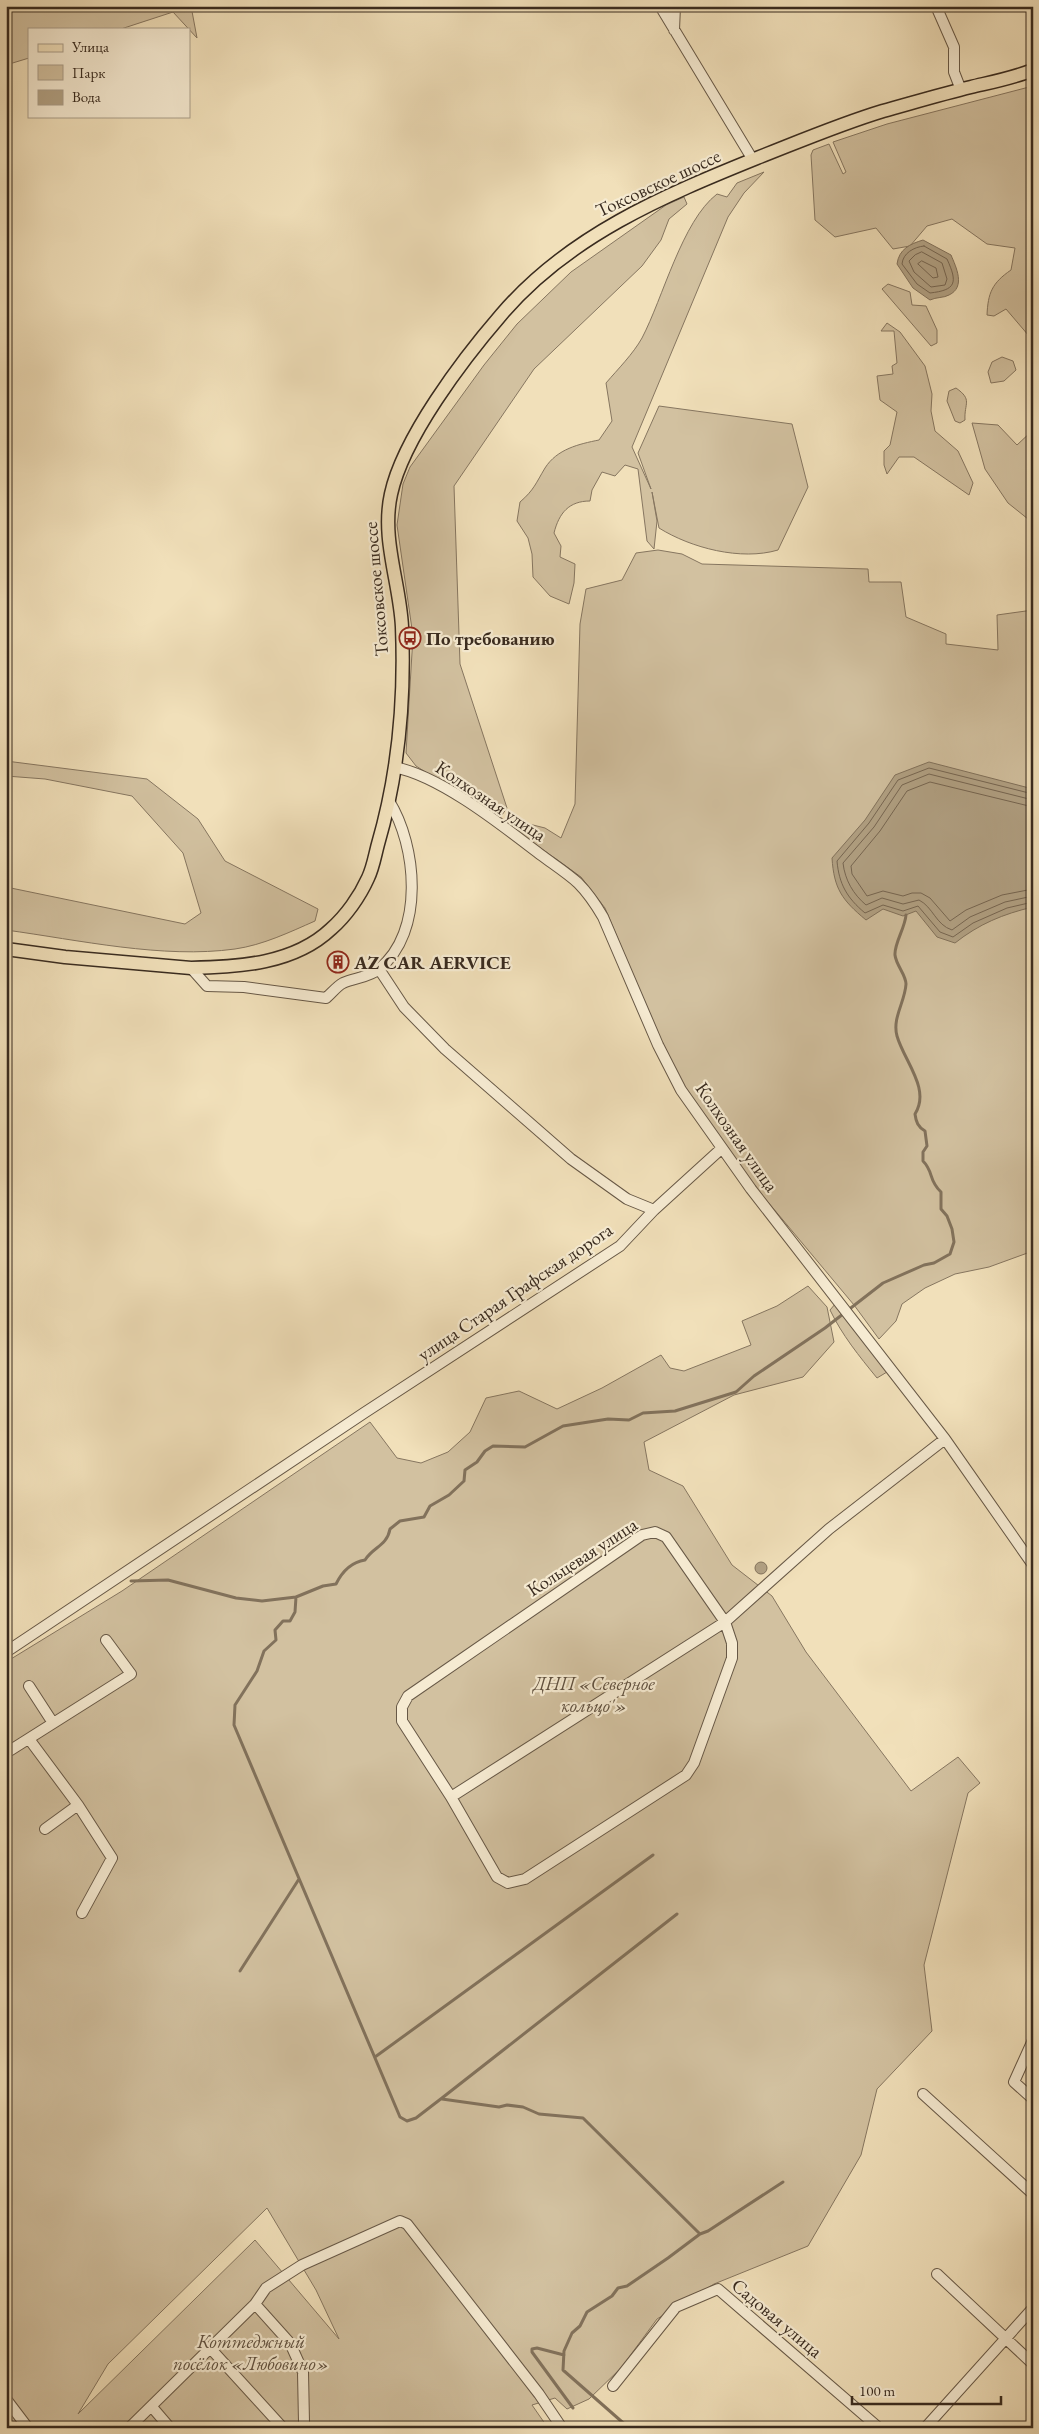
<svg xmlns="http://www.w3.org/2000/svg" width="1039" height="2434" font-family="'EB Garamond',serif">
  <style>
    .green { fill: #d2c1a0; stroke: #867660; fill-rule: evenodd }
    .water { fill: #b2a285; stroke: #82725c }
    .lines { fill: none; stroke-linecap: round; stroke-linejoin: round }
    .shore { stroke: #766652; stroke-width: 1 }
    .stream { stroke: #82725c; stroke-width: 3 }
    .minor-casing { stroke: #675846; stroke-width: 12 }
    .major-casing { stroke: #392b1f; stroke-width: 15 }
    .minor { stroke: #f6ebd2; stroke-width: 10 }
    .major { stroke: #f1e0ba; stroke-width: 12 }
    .labels { text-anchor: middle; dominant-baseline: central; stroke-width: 4.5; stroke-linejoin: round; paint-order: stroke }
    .street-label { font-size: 19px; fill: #392b1f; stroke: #f6ebd2 }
    .poi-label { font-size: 19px; font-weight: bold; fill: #392b1f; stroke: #f6ebd2; text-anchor: start }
    .park-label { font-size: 19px; font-style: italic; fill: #5f503f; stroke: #f6ebd2 }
  </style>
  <rect width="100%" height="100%" fill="#f1e0ba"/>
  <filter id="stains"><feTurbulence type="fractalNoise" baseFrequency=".004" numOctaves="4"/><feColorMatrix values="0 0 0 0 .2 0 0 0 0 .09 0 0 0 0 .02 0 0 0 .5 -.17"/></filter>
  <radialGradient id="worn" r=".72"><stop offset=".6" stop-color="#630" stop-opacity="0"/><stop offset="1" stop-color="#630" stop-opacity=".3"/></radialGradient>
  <path class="green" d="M6 6H191L197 38 173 12 121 29H29V58L6 65Z
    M1033 86V397L1029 336 1006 309 994 316 987 315C988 293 992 283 1011 270L1015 248 987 244 952 219 927 226 910 246 893 249 876 228 835 237 815 220 811 155 813 150 829 144 843 174 846 172 833 142 887 124Z
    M764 172 744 193 728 217 632 447 651 489 638 453 659 406 792 424 808 487 778 550C741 561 691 548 659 528L652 492 657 521 654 549 647 541 638 469 625 465 615 476 602 472 592 490 590 501C569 501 559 513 554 533L561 546 560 557 575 564 574 583 569 604 550 596 533 577 532 554 528 538 517 521 520 502C534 490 536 483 545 468 557 449 579 444 599 440L612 421 606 383C618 369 633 354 642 338 663 298 682 221 717 194L727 197 737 183Z
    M684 197 687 204 669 219 661 240 642 266 534 369 454 486 460 664 507 808 499 819 416 766 406 753 413 636 397 525 403 484 410 467 484 365 517 324 571 272 666 205Z
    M888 284 910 292 912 305 926 306 937 330V343L931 346 882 289Z
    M887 323 900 332 925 366 932 394 931 411 935 431 958 451 973 483 969 495 914 457H899L887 474 884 465V451L890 445 897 412 880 400 877 376 893 374 892 366 897 363 894 331H881Z
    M1002 357 1013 361 1016 370 1004 381 991 383 988 372 992 362Z
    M956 388C973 400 964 403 965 420L960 423 955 421 947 401 949 391Z
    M972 423 998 425 1017 445 1033 430V523L1008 503 985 469Z
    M658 550 682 554 702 564 868 569 869 582H901L906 617 946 634V644L998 650 997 615 1033 610V789H1031L1033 1251 989 1267 955 1274 925 1288 902 1304 896 1321 879 1339 854 1305 747 1177 686 1090 660 1040 605 908 581 877 510 826 513 820 545 828 561 838 575 804 580 624 586 589 622 580 636 553Z
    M6 761 147 779 198 819 225 861 318 909 315 921C290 932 263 945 235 949 163 959 79 940 6 930V887L185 924 201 913 183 853 132 796 45 779 6 776Z
    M808 1286 827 1307 834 1342 803 1377 734 1395 644 1442 649 1470 683 1486 732 1565 772 1596 806 1652 911 1791 958 1757 980 1783 968 1793 924 1965 932 2031 877 2089 861 2155 808 2246 714 2284 657 2319 621 2368 589 2399 567 2409 555 2398 532 2405 548 2428H6V1662L122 1591 370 1422 397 1458 421 1463 448 1452 470 1432 486 1398 519 1391 557 1409 602 1388 661 1355 670 1368 684 1371 751 1345 742 1321 777 1306ZM267 2208 316 2290 339 2339 255 2240 78 2414 108 2364Z
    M836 1303 887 1372 877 1378C859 1356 842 1335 830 1310Z"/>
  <path class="water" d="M923 240 951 255C956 267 966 287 949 295 944 298 936 297 930 300L913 288 897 264C899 249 910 244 923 240Z
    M929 762 1033 789V907C1003 914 979 924 955 943L937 937 916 911 903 916 883 909 866 920C842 900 834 889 832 858L865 820 895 775Z
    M755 1568a6 6 0 1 1 12 0a6 6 0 1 1-12 0Z"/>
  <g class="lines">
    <path class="shore" d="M924 246 947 259C958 283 956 290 930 293L917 284 902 264C903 253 914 247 924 246Z
      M922 252 942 263 947 279 945 285 931 287 914 272 909 261 915 255Z
      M922 261 936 268 938 277 933 278 918 264Z
      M1033 794 929 768 898 780 869 823 837 861C839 884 847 898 865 913L883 905 903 911 918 906 940 932 953 937 973 923 1007 908 1033 902
      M1033 800 929 774 902 785 874 827 843 863C845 880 853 894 866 905L882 898 903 904 919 900C933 907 936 925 952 930L970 917 1005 902 1033 896
      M1033 807 930 782 907 791 880 831 851 866 852 874 867 896 883 891 903 896 912 893H921L930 898 950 921 966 910 1002 895 1033 889"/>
    <path class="stream" d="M131 1581 168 1580 236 1598 262 1601 296 1597
      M677 1914 442 2098 416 2118 407 2121 400 2117 234 1725 235 1705 257 1671 264 1651 276 1640 275 1630 283 1621H290L295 1612 296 1597 323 1586 336 1584C342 1572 352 1562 365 1560 373 1547 387 1546 390 1529L400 1521 424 1517 430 1506 449 1495 464 1481 465 1470 477 1462 485 1451 493 1446 525 1447 563 1426 608 1419 629 1420 643 1413 675 1411 736 1392 754 1376 825 1328 883 1283 924 1265 934 1263 950 1254 954 1242 952 1229 947 1216 941 1209V1192C928 1180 934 1172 923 1161V1152L927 1146 925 1131C918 1127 916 1122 915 1114 931 1089 904 1061 897 1036 892 1018 905 1002 906 984 906 975 896 965 895 955 894 944 905 928 906 915
      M240 1971 299 1879
      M375 2057 653 1855
      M442 2099 499 2107 507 2105 523 2107 539 2114 583 2118 700 2234 708 2231 783 2182
      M564 2355 537 2348 532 2349V2352L573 2408
      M629 2428 563 2370 564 2351 572 2333 580 2326 587 2312 612 2296 618 2288 627 2286 668 2258 700 2234"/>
    <g class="minor-casing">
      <path id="minor" d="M660 6 753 160
        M936 6 954 47V72L961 90
        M674 30 675 6
        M394 767C441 776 503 826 541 855 553 864 567 873 578 883 588 893 596 905 603 917L658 1045 681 1090 751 1189 945 1439 1033 1565
        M191 968 207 986 244 987 326 998C331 994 337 986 343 983 354 978 370 977 379 969 425 932 417 846 389 801
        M379 969 404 1007 445 1049 571 1159 627 1199 654 1210
        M655 1532 666 1537 725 1622 732 1643V1658L694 1763 686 1775 525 1879 508 1883 497 1877 451 1797 402 1721V1707L408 1696 642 1535Z
        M6 1652 364 1413 620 1246 654 1210 721 1149
        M29 1686 53 1723
        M29 1739 78 1805 112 1858 82 1913
        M6 1753 131 1674 106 1640
        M451 1797 725 1622 829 1529 945 1439
        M45 1829 78 1805
        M1033 2040 1014 2082 1033 2099
        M923 2094 1033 2194
        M937 2274 1033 2364
        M255 2304 290 2343 303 2372 304 2423 302 2428
        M211 2349 283 2428
        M613 2386 676 2307 718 2289 879 2428
        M6 2399 28 2428
        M152 2407 170 2428
        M129 2428 255 2304 266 2288 302 2265 400 2221 407 2224 539 2394 562 2428
        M925 2428 1033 2308"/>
    </g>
    <g class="major-casing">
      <path id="major" d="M6 949 65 957 191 968C239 967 294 964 331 929 346 916 360 896 368 878 373 868 375 855 378 844 398 775 405 699 402 627 400 583 381 539 391 494 403 438 463 359 501 315 568 236 663 196 757 158 798 142 840 124 883 111 912 103 942 94 971 87 992 82 1013 78 1033 70"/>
    </g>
    <use href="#minor" class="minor"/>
    <use href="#major" class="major"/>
  </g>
  <defs>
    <g id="bus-ring" transform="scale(1.125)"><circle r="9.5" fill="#f6ebd2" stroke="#8f2418" stroke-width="1.5"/><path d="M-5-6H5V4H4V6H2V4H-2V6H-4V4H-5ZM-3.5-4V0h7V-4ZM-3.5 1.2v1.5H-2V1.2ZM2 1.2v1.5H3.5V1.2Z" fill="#8f2418"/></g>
    <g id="building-ring" transform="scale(1.125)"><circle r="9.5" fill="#f6ebd2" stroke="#8f2418" stroke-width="1.5"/><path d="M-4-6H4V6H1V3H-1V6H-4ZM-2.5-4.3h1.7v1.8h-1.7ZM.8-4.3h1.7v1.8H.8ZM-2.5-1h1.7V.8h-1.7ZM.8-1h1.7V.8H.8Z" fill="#8f2418"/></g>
  </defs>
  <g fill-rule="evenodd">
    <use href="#bus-ring" x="410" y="638"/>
    <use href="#building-ring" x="338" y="962"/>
  </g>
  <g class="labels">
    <g class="street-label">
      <text transform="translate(658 183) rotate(-25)">Токсовское шоссе</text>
      <text transform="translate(376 589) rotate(-95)">Токсовское шоссе</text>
      <text transform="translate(491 801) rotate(34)">Колхозная улица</text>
      <text transform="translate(737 1137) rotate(55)">Колхозная улица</text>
      <text transform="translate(515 1292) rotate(-34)">улица Старая Графская дорога</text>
      <text transform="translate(582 1557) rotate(-33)">Кольцевая улица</text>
      <text transform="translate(777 2318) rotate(40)">Садовая улица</text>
    </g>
    <g class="poi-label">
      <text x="426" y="638">По требованию</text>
      <text x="354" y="962">AZ CAR AERVICE</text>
    </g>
    <g class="park-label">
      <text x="594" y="1683">ДНП «Северное<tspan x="594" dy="22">кольцо'»</tspan></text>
      <text x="251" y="2341">Коттеджный<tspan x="251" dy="22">посёлок «Любовино»</tspan></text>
    </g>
  </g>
  <rect width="1039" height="2434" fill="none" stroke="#f1e0ba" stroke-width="25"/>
  <rect x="8" y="8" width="1024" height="2419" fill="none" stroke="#392b1f" stroke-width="2.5"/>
  <rect x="12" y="12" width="1014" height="2409" fill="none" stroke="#392b1f"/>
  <rect x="28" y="28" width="162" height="90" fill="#f6ebd2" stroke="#aa9e8a"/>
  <rect x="38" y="44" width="25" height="8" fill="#f1e0ba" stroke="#aa9e8a"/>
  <text x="72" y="52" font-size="15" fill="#392b1f">Улица</text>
  <rect x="38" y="65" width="25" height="15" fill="#d2c1a0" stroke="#aa9e8a"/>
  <text x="72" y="78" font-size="15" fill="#392b1f">Парк</text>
  <rect x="38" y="90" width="25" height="15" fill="#b2a285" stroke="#aa9e8a"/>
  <text x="72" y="102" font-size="15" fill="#392b1f">Вода</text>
  <path d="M852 2396v8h149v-8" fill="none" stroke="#392b1f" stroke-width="2.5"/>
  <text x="859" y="2396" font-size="15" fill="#392b1f" stroke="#f6ebd2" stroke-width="4" paint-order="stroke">100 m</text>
  <rect width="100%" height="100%" filter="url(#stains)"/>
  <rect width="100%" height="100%" fill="url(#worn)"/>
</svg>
